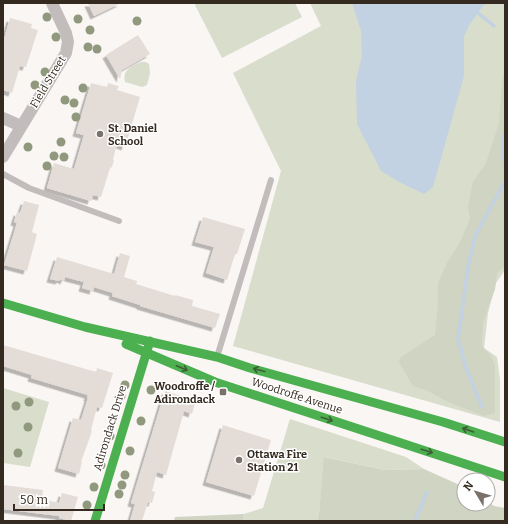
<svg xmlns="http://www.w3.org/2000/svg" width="508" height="524" font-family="Bitter,serif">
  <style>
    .green { fill: #d8ddcc }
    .forest { fill: #cfd4c3 }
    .water { fill: #c2d2e3 }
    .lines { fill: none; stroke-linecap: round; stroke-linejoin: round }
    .stream { stroke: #c2d2e3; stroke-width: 3.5 }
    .building { fill: #e4dcd7; filter: url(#shadow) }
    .lane { stroke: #c2bcbd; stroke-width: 6 }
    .street { stroke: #c2bcbd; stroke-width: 12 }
    .fast { stroke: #4caf50; stroke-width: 9 }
    .tree { fill: #90987d }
    .oneway { stroke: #3e5f33 }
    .poi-dot { fill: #79716a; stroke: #fff; stroke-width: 1.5 }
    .labels { text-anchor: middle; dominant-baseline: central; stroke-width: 3; stroke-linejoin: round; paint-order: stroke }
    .street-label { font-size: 11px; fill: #342a20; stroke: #fff }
    .poi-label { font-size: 11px; font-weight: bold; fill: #342a20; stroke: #fff; text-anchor: start }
  </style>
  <defs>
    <filter id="shadow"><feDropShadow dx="-3.5" dy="3.5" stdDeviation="0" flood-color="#0004"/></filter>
  </defs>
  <rect width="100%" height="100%" fill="#f9f6f3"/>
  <path class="green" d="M194 3H295L302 17 222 58Z
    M310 3H505V270L496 283 488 313 484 348 497 357 500 380V422L233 346 281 171 233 73 321 26Z
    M141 62H146L149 64 150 73 147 85 142 87 125 82C122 70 131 67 141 62Z
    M3 388 49 402 30 467 3 463Z
    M290 419 406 457 424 469 385 470 325 457 319 513 317 521H243L244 514 263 508Z"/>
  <path class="forest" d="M505 70V265L497 274 495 289 483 323 482 346 492 357 495 367V413L484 416 448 402 428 391 413 386 399 362 401 357 435 335 438 304V283L447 263 460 242 470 219 468 207 473 182 486 163 499 123 502 81Z
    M324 457 385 470 424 469 464 487V504H488V502L494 506 505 508V521H317L319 513Z
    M244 514 243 521H174L175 517Z"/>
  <path class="water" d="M352 3H485L470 24 464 36V76L433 187 424 194 399 182 381 171 357 124 356 81 362 55 361 31Z"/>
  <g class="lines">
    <path class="stream" d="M478 13 494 26
      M505 127 503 146 505 168
      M482 407 466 368 458 339 469 261 475 236 505 181
      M415 521 427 492"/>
  </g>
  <path class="building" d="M88 3H121L94 16Z
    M10 18 32 24 31 28 38 30 26 67 20 66 12 93 3 90V43Z
    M138 35 150 54 122 70 120 79 106 55Z
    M91 83 107 87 108 83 118 86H119L117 90 140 97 125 147 117 144 113 159 114 160 112 167 110 168 101 197 93 195 91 201 47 188 54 163 74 169 84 135 76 133Z
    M24 201 39 205 32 232 37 234 27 271 4 265 17 223 14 222 17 212 20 213Z
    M203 217 245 229 237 254H235L227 280 206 273 214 247 195 242Z
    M120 253 130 256 124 277 137 281 136 284 175 296V295L193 300 192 306 220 314 215 328 140 306V305L112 296 113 293 94 287 93 291 82 288 84 282 65 277 64 281 60 279 59 281 50 279 57 257 114 274Z
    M3 345 96 372 97 368 113 373 102 408 97 407 91 430 92 431 81 462H82L79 474 58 468 73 418 81 420 88 398H87L88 395 31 378 32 375 3 366Z
    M165 391 188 398 187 401 195 403 192 414 184 411 166 475 157 472 152 491 155 492 152 503 148 502 142 521H130L135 504 131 503Z
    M223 425 271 440 254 496 206 482Z
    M3 485 43 490 42 499 59 503 62 493 78 497 71 521 59 518V516L3 509Z"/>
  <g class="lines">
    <path class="lane" d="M3 174 29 188 119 221
      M217 357 271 180"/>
    <path class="street" d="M3 118 21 126
      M3 157 66 53 68 42 66 33 52 3"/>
    <path class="fast" d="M3 303 85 327 217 357 250 368 443 422 505 442
      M126 344 215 382 505 477
      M95 521 150 341"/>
  </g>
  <g class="tree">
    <circle cx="47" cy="17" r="4.5"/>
    <circle cx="78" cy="19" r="4.5"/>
    <circle cx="137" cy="21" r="4.5"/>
    <circle cx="90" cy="30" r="4.5"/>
    <circle cx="56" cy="37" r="4.5"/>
    <circle cx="88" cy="47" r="4.5"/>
    <circle cx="97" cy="49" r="4.5"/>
    <circle cx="45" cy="72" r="4.5"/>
    <circle cx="35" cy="85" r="4.5"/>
    <circle cx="83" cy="88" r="4.5"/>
    <circle cx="65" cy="100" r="4.5"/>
    <circle cx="74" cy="103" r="4.5"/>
    <circle cx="76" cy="117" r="4.5"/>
    <circle cx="61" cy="142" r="4.5"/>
    <circle cx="28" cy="147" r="4.5"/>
    <circle cx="54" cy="156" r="4.5"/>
    <circle cx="64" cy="157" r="4.5"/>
    <circle cx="47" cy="166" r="4.5"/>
    <circle cx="125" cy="385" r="4.5"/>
    <circle cx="151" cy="390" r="4.5"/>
    <circle cx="121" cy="396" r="4.5"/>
    <circle cx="29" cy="402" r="4.5"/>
    <circle cx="16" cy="406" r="4.5"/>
    <circle cx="141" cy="421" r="4.5"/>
    <circle cx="28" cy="427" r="4.5"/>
    <circle cx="110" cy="436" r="4.5"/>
    <circle cx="130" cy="451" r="4.5"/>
    <circle cx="18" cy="453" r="4.5"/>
    <circle cx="101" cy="465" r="4.5"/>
    <circle cx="125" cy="475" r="4.5"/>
    <circle cx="122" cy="485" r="4.5"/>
    <circle cx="94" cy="487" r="4.5"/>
    <circle cx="119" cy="494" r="4.5"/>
    <circle cx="87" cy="505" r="4.5"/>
  </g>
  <defs><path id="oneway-shaft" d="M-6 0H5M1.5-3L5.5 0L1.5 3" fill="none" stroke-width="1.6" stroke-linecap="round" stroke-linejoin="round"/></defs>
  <g class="oneway">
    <use href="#oneway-shaft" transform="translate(182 368) rotate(23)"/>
    <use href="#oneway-shaft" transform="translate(259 370) rotate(-165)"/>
    <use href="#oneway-shaft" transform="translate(327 419) rotate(18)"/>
    <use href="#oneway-shaft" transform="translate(468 430) rotate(-161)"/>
    <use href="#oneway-shaft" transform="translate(427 451) rotate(18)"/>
  </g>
  <g class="poi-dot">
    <circle cx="100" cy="134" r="4"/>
    <rect x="219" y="388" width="8" height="8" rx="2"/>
    <circle cx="239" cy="460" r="4"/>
  </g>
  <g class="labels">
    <g class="street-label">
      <text transform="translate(48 82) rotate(-59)">Field Street</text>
      <text transform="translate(297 396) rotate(18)">Woodroffe Avenue</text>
      <text transform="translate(110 428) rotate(-73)">Adirondack Drive</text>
    </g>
    <g class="poi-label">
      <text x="108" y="128">St. Daniel<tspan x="108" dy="13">School</tspan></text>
      <text x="215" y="386" text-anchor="end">Woodroffe /<tspan x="215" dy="13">Adirondack</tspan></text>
      <text x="247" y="454">Ottawa Fire<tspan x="247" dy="13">Station 21</tspan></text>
    </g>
  </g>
  <rect width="508" height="524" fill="none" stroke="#342a20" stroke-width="8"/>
  <g transform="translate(476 492) rotate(308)"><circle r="19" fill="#ffffff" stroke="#aeaaa6"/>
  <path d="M0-3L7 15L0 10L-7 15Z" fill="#79716a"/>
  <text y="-6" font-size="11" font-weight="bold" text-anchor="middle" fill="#342a20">N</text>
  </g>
  <path d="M14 504v6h90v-6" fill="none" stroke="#342a20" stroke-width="2"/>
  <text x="20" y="504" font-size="12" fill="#342a20" stroke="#ffffff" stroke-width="3" paint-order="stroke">50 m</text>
</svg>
